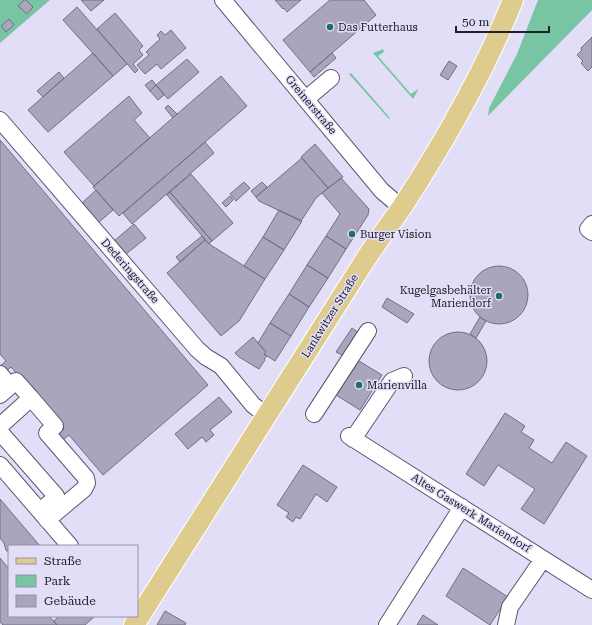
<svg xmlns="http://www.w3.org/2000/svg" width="592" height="625" font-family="'Roboto Serif',serif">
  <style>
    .green { fill: #78c5a3 }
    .building { fill: #a9a5bd; stroke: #726e84 }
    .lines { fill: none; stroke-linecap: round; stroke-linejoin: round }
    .minor-casing { stroke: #5b576c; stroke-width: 18 }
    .major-casing { stroke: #fff; stroke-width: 22 }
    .minor { stroke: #fff; stroke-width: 16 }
    .major { stroke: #decc8f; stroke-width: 20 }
    .poi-dot { fill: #1f6b6e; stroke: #e3def8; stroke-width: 1.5 }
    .labels { text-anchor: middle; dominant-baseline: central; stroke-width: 3; stroke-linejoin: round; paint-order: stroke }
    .poi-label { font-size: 11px; fill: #212029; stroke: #e3def8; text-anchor: start }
    .street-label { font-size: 11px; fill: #212029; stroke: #e3def8 }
  </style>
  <rect width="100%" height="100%" fill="#e3def8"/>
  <path class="green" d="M0 0H50L0 43Z
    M538 0H592V10L488 116 489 108 517 54Z
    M383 49 384 52 378 56 411 94 418 89V90L413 99 373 53Z
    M351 73 390 118 389 119 349 74Z"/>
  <path class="building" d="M24 0H26L33 7 27 14 18 6Z
    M81 0H104L91 11Z
    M275 0H301L287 12 284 8 283 9Z
    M330 0H364L376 15 310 72 283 40Z
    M77 7 127 64 113 76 63 20Z
    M115 13 143 46 139 50 143 55 133 64 138 70 135 73 97 29Z
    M9 19 14 25 6 32 1 26Z
    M171 30 186 48 161 69 157 64 145 74 137 65 149 55 146 52 160 39 157 35 161 31 165 35Z
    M592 37V67L588 71 581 63 583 61 577 55 582 50 581 48Z
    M93 53 113 76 48 132 28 110Z
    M332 53 336 58 314 77 310 72Z
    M187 59 199 72 168 99 156 85Z
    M449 61 457 66 448 80 440 75Z
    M59 72 64 78 43 97 37 91Z
    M221 76 247 106 119 216 93 187Z
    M152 80 156 85 150 91 145 85Z
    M156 85 164 95 158 100 150 91Z
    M129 96 142 113 134 120 150 138 94 186 64 152Z
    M168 105 177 114 173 118 165 108Z
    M0 140 208 385 103 475 69 435 63 440 58 434 64 429 11 367 5 372 0 366 6 361 0 354Z
    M205 142 214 153 132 224 123 213Z
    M315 144 343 177 328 188 301 157Z
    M302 158 328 188 316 198 301 221 259 201 256 197Z
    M191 174 233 223 212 241 170 192Z
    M341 178 369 209 368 215 346 249 326 236 340 214 322 193Z
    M244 182 250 188 236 201 230 194Z
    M262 182 267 187 256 197 251 191Z
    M96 190 113 210 98 223 81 204Z
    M170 192 212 241 209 244 167 195Z
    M230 196 233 200 226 207 222 203Z
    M279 210 302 221 284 250 263 237Z
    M134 224 146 238 126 254 114 241Z
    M202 236 205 240 180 262 176 257Z
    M326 236 346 249 328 278 307 265Z
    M263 237 284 250 265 279 244 266Z
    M205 240 209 244 265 279 239 321 221 336 167 273Z
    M307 265 328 278 309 307 289 294Z
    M470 295a29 29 0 1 1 58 0a29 29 0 1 1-58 0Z
    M289 294 309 307 291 336 270 323Z
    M387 298 414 314 407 323 382 307Z
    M480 317 486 321 476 338 470 334Z
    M270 323 291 336 275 361 264 354 266 352 258 343Z
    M352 328 360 334 346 357 336 352Z
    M429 361a29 29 0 1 1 58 0a29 29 0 1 1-58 0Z
    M253 337 266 352 264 354 267 356 264 359 265 360 259 369 239 357 235 353Z
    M359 361 382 375 360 410 336 395Z
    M219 397 232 412 210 430 214 435 206 442 202 437 188 449 175 434Z
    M505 413 525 426 521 432 534 440 529 448 552 463 566 442 587 456 544 524 521 509 535 489 498 465 484 486 466 474Z
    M303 465 337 487 327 502 316 494 300 519 296 517 293 522 286 517 289 513 277 505Z
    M0 499 40 546H9V553L6 550 4 543 0 538Z
    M0 558 9 569V616H49L57 625H3L0 622Z
    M463 568 508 597 490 625 446 596Z
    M165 611 186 623 185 625H157Z
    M423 615 438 625H417Z
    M59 616H95L85 625H57L54 621Z"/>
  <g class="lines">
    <g class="minor-casing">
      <path id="minor" d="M223 0 382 191 401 207
        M306 99 331 78
        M0 120 197 349 206 357 221 366 253 405 266 415
        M592 224 588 229 592 232
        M0 374 10 386
        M0 395 16 381 31 398
        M314 414 368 331
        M0 426 31 398 55 426 47 433 86 478 87 483 84 489 47 520
        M0 432 56 496 54 499 40 511
        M349 436 592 590
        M353 439 392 381 404 376
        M0 465 70 546
        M387 625 462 507
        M506 625 510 607 543 559"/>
    </g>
    <g class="major-casing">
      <path id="major" d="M134 625C209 506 285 387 360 268 373 247 388 227 402 207 445 141 484 73 513 0"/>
    </g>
    <use href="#minor" class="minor"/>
    <use href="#major" class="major"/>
  </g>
  <g class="poi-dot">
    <circle cx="330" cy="27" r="4"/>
    <circle cx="352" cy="234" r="4"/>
    <circle cx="499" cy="296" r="4"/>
    <circle cx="359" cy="385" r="4"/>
  </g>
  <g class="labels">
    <g class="poi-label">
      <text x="338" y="27">Das Futterhaus</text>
      <text x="360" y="234">Burger Vision</text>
      <text x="491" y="290" text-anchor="end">Kugelgasbehälter<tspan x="491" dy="13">Mariendorf</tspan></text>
      <text x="367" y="385">Marienvilla</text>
    </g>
    <g class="street-label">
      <text transform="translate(311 105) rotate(50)">Greinerstraße</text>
      <text transform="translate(130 271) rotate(49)">Dederingstraße</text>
      <text transform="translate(330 316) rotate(-58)">Lankwitzer Straße</text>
      <text transform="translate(471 513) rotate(32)">Altes Gaswerk Mariendorf</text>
    </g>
  </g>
  <rect x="8" y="545" width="130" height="72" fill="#e3def8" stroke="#9592a5"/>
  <rect x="16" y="558" width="20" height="6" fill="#decc8f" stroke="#9592a5"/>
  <text x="44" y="565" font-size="12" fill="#212029">Straße</text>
  <rect x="16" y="575" width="20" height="12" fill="#78c5a3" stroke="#9592a5"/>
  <text x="44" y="585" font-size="12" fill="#212029">Park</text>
  <rect x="16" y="595" width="20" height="12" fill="#a9a5bd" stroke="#9592a5"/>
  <text x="44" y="605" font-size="12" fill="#212029">Gebäude</text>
  <path d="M456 26v6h93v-6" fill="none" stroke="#212029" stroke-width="2"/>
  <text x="462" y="26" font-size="12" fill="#212029" stroke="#e3def8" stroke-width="3" paint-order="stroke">50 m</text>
</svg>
